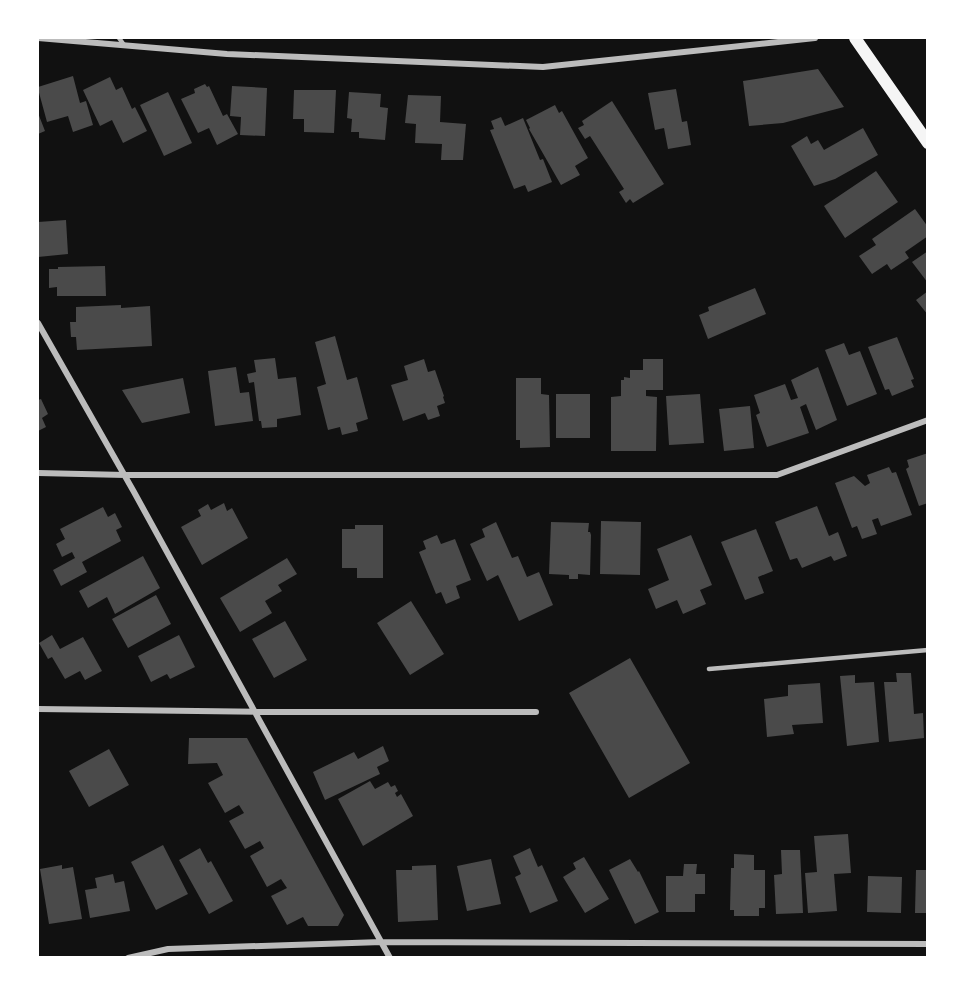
<svg xmlns="http://www.w3.org/2000/svg" width="965" height="995" font-family="'Zilla Slab',serif">
  <style>
    .building { fill: #4a4a4a }
    .lines { fill: none; stroke-linecap: round; stroke-linejoin: round }
    .service { stroke: #bcbcbc; stroke-width: 4.5 }
    .minor { stroke: #bcbcbc; stroke-width: 6 }
    .secondary { stroke: #f5f5f5; stroke-width: 12 }
  </style>
  <rect width="100%" height="100%" fill="#111"/>
  <path class="building" d="M818 69 844 107 783 123 749 126 743 81Z
    M73 76 80 103 86 101 93 125 73 132 68 116 47 122 38 89V87Z
    M110 77 116 90 122 87 132 109 135 107 147 131 123 143 112 120 100 126 83 90Z
    M205 84 207 87 209 86 223 116 227 114 238 134 217 145 209 128 198 133 181 99 195 93 194 89Z
    M232 86 267 88 265 136 240 135 241 117 230 116Z
    M676 89 682 122 687 121 691 145 668 149 664 128 655 130 648 93Z
    M294 90H336L334 133 304 132V119H293Z
    M168 92 192 143 164 156 140 105Z
    M349 92 381 94 380 107 388 108 385 140 359 138V132H351L352 119 347 118Z
    M408 95 441 96 440 122 466 124 463 160H441L442 144 415 143 416 124 405 123Z
    M612 101 664 184 633 203 630 199 626 203 619 192 624 189 590 136 585 139 578 128 584 125 582 121Z
    M555 105 559 113 562 111 588 158 575 166 580 175 561 185 529 129 530 128 526 120Z
    M38 113 45 131 38 134Z
    M501 117 505 126 523 118 540 160 543 159 552 182 528 192 525 185 514 189 490 130 494 129 491 121Z
    M863 128 878 155 835 179 814 186 791 146 807 136 811 144 818 140 824 150Z
    M876 171 898 202 845 238 824 206Z
    M915 209 928 227V236L905 252 909 258 891 270 887 264 872 274 859 256 876 245 872 239Z
    M66 220 68 254 38 257V222Z
    M928 251V283L912 262Z
    M105 266 106 296H57V287L49 288V269H58V267Z
    M755 288 766 314 708 339 699 315 709 311 708 307Z
    M928 291V315L916 300Z
    M121 305V308L150 306 152 346 77 350 76 337H71L70 322H76V307Z
    M335 336 347 380 357 377 368 419 356 423 358 431 342 435 340 427 328 430 317 387 326 384 315 342Z
    M897 337 914 379 911 380 914 387 892 396 889 389 885 390 868 347Z
    M844 343 849 355 860 351 877 394 847 406 825 350Z
    M275 358 278 379 296 377 301 415 277 419V427L262 428 261 421H259L254 382 249 383 247 374 256 372 254 360Z
    M424 359 428 372 435 370 444 396 443 397 445 403 437 406 440 416 428 420 425 413 403 421 391 385 408 380 404 366Z
    M643 359H663V390H646V396L657 397 656 451H611V397L621 396V380H624V377L630 378V370H643Z
    M236 367 240 393 249 392 253 421 215 426 208 371Z
    M818 367 837 420 816 430 806 404 800 407 809 433 767 447 756 415 760 413 754 395 785 384 791 400 798 398 791 380Z
    M183 378 190 413 142 423 122 390Z
    M516 378H541V394L549 395 550 447 520 448V440H516Z
    M556 394H590V438H556Z
    M700 394 704 443 669 445 666 396Z
    M41 399 48 414 42 418 46 427 38 431V400Z
    M750 406 754 448 724 451 719 409Z
    M928 453V503L919 506 906 469 909 467 907 460Z
    M889 467 892 473 896 472 912 515 881 526 878 518 872 520 877 534 862 539 857 526 852 528 835 483 854 476 865 486 870 483 867 475Z
    M224 503 227 511 232 508 248 538 202 565 181 527 201 516 198 510 208 504 211 510Z
    M817 506 829 536 838 532 847 556 834 561 831 556 802 568 797 558 790 560 775 522Z
    M103 507 108 517 115 513 122 527 116 530 121 541 82 562 87 572 61 586 53 570 75 558 72 552 62 557 56 544 65 539 60 529Z
    M601 521 641 522 640 575 600 574Z
    M496 522 512 558 518 556 527 577 539 572 553 605 519 621 498 575 487 581 470 544 485 537 482 529Z
    M551 522 589 523 588 532H590L591 535 590 575 578 574V579H569V575L549 574Z
    M355 525H383V578H357V568H342V529H355Z
    M756 529 773 571 758 577 764 593 745 600 721 542Z
    M437 535 441 544 455 539 471 580 456 586 460 598 446 604 441 592 436 594 419 552 426 549 423 541Z
    M691 535 712 585 700 590 706 604 683 614 677 600 656 609 648 589 669 580 657 549Z
    M143 556 160 588 115 614 107 597 88 608 79 591Z
    M287 558 297 574 278 585 282 591 265 601 272 613 240 632 220 598Z
    M156 595 171 624 128 648 112 619Z
    M411 601 444 654 410 675 377 623Z
    M285 621 307 660 274 678 252 639Z
    M52 635 60 649 83 637 102 671 85 680 80 671 65 679 52 657 48 659 39 643Z
    M179 635 195 667 170 679 167 674 151 682 138 656Z
    M630 658 690 763 629 798 569 693Z
    M896 673H911L914 714 923 713 924 738 889 742 884 682H897Z
    M855 675V683L874 682 879 742 847 746 840 676Z
    M820 683 823 723 792 725 794 734 767 737 764 699 788 696V685Z
    M189 738H247L344 915 338 926H308L303 917 287 925 271 896 287 888 281 879 267 887 250 856 264 848 260 841 245 849 229 821 244 813 239 805 225 813 208 783 223 775 217 763 188 764Z
    M383 746 389 761 377 767 380 774 325 800 313 772 354 752 358 759Z
    M109 749 129 785 89 807 69 771Z
    M370 781 375 789 388 782 391 787 395 785 398 791 395 793 397 797 401 794 413 816 363 846 338 799Z
    M848 834 851 873 834 874 837 911 808 913 805 873 817 872 814 836Z
    M163 845 188 894 156 910 131 862Z
    M200 848 208 863 211 861 233 901 209 914 179 860Z
    M530 848 538 867 542 865 558 901 530 913 515 877 521 874 513 856Z
    M781 850H800L803 913 776 914 774 875 782 874Z
    M734 854 754 855V870H765V908H759V916H734V910H730L731 868H734Z
    M584 857 609 899 585 913 563 877 576 869 573 863Z
    M491 859 501 904 467 911 457 866Z
    M630 859 638 872 639 871 659 912 635 924 609 870Z
    M684 864H697L696 874H705V894H695V912H666V876H683Z
    M62 865V869L73 867 82 919 49 924 40 869Z
    M436 865 438 920 398 922 396 870H412V866Z
    M916 870H928V913H915Z
    M113 874 115 883 124 881 130 911 90 918 85 890 97 888 95 878Z
    M868 876 902 877 901 913 867 912Z"/>
  <g class="lines">
    <path class="service" d="M119 38 124 45
      M709 669 928 650"/>
    <path class="minor" d="M38 38 227 54 543 67 815 38
      M38 323 134 492 390 958
      M38 473 125 475H777L928 420
      M38 709 273 712H536
      M128 958 168 949 382 942 928 944"/>
    <path class="secondary" d="M855 38 928 143"/>
  </g>
  <rect width="965" height="995" fill="none" stroke="#ffffff" stroke-width="78"/>
</svg>
